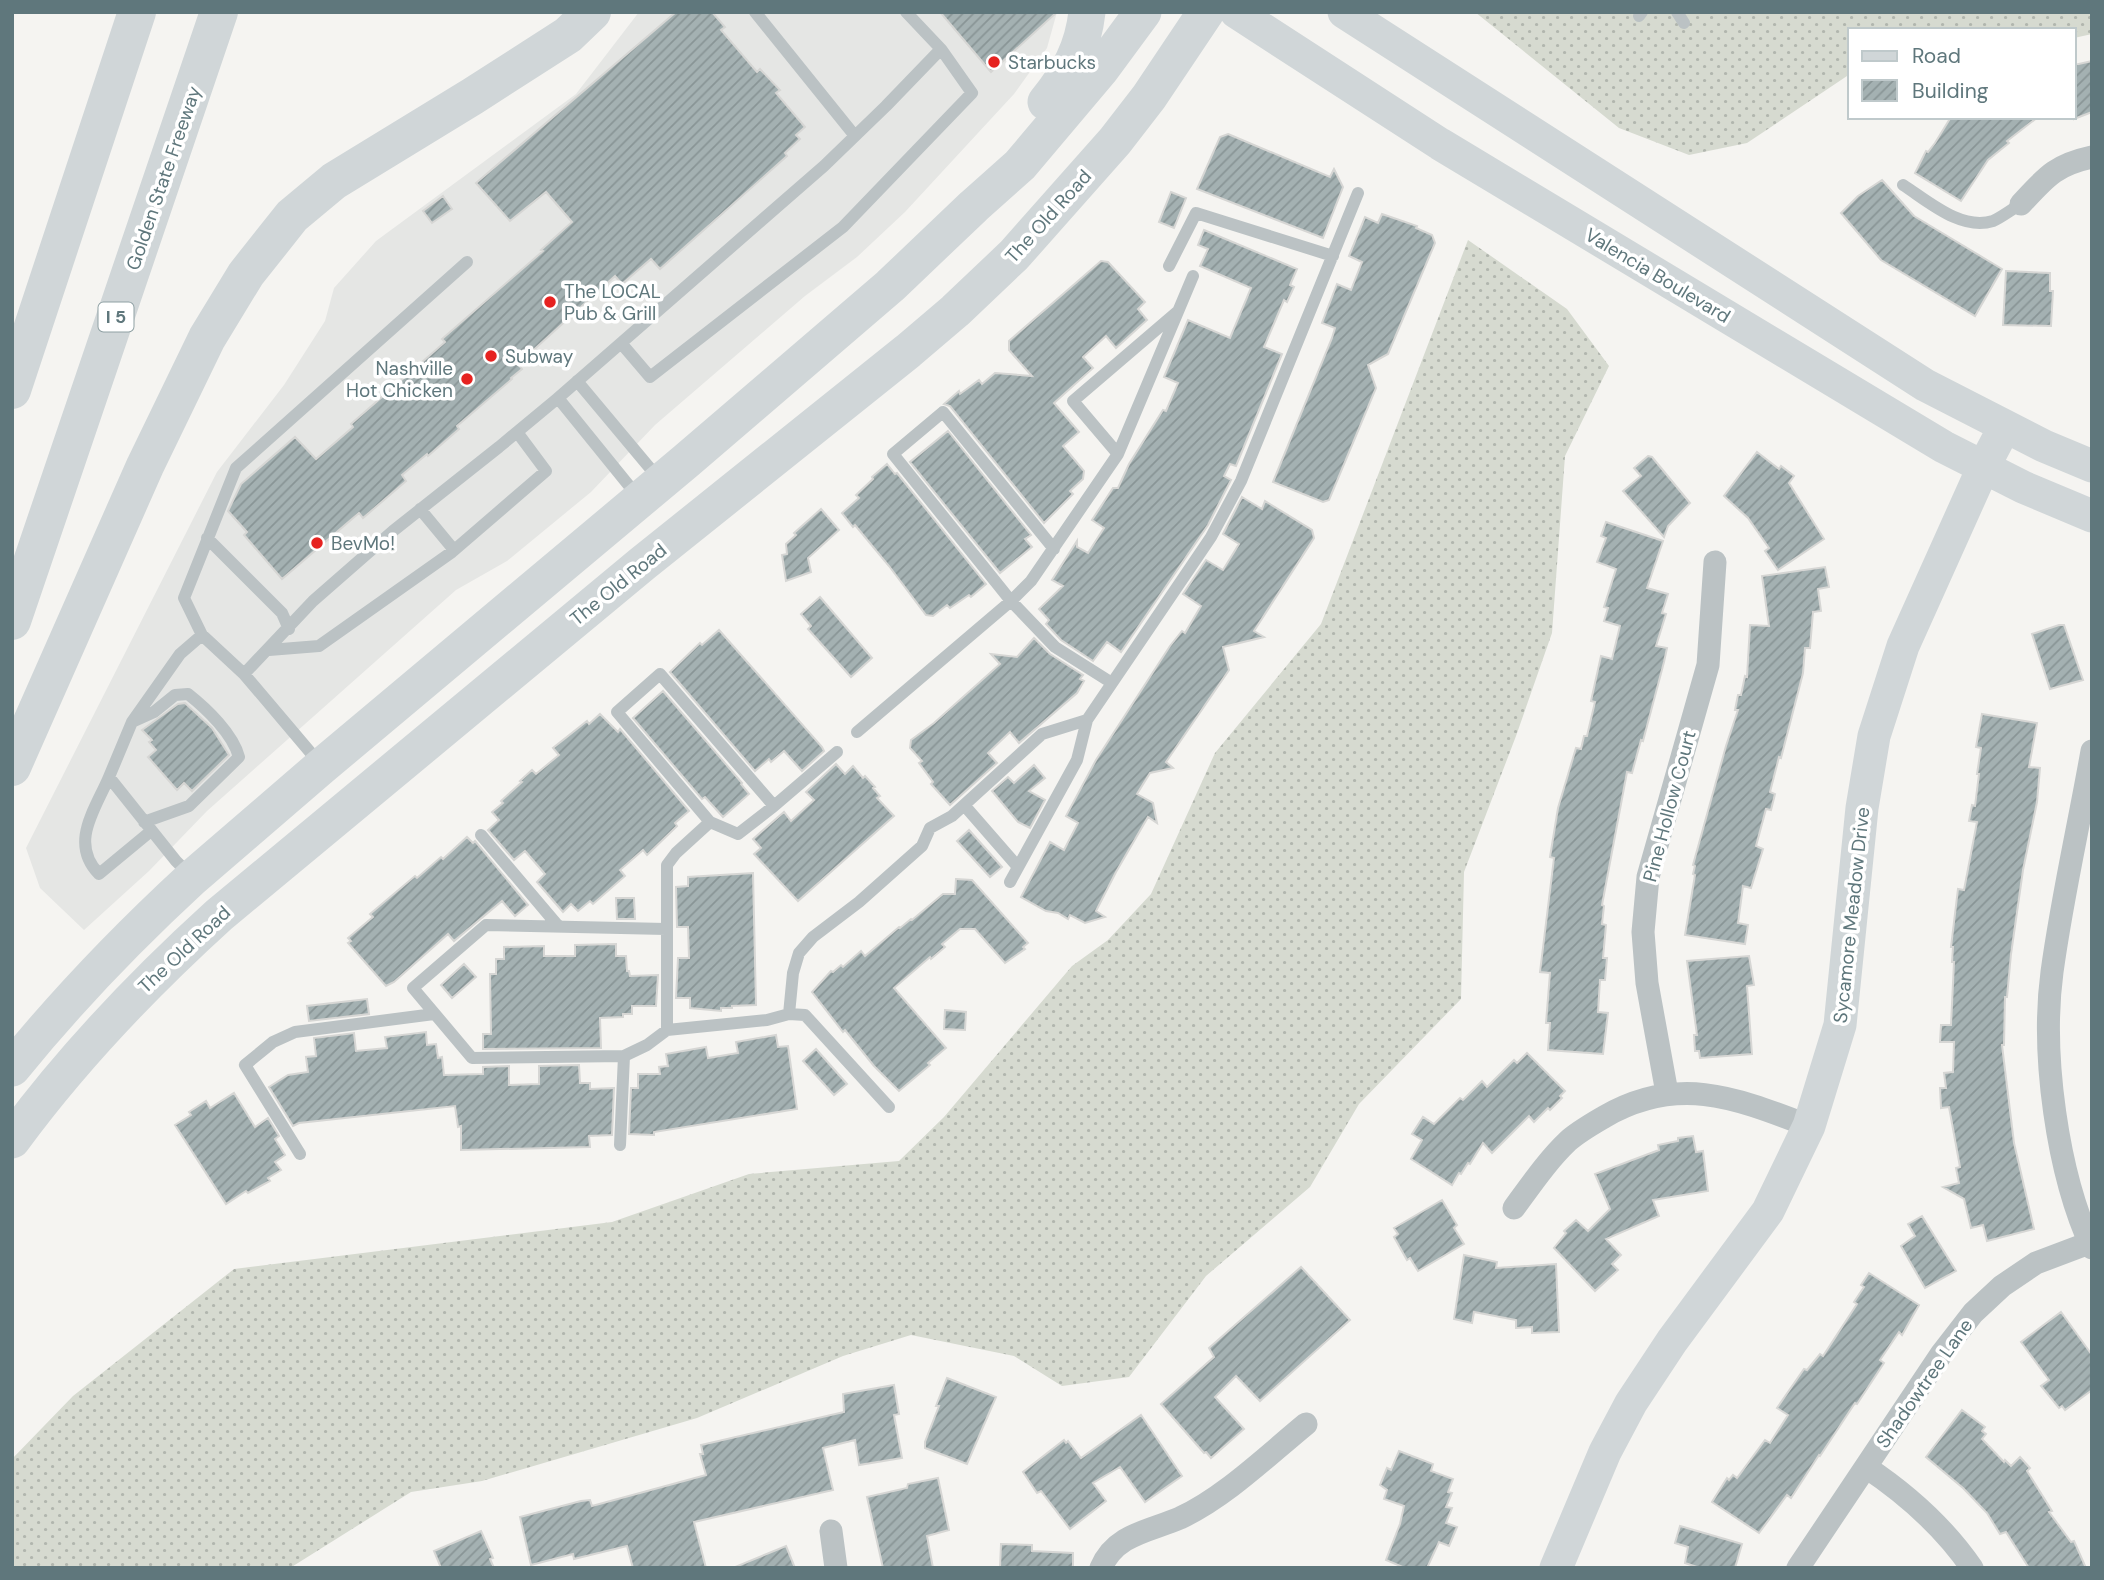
<svg xmlns="http://www.w3.org/2000/svg" width="2104" height="1580" font-family="'DM Sans',sans-serif">
	<style>
		.built { fill: #e5e6e4 }
		.grass { fill: url(#grass-dots) }
		.building { fill: url(#building-hatch); stroke: #d6d6d4; stroke-width: 2 }
		.lines { fill: none; stroke-linecap: round; stroke-linejoin: round }
		.lane { stroke: #bbc2c4; stroke-width: 12 }
		.street { stroke: #bbc2c4; stroke-width: 23 }
		.secondary { stroke: #d0d6d8; stroke-width: 33 }
		.primary { stroke: #d0d6d8; stroke-width: 37 }
		.highway { stroke: #d0d6d8; stroke-width: 38 }
		.poi-dot { fill: #e62220; stroke: #fff; stroke-width: 2.5 }
		.labels { text-anchor: middle; stroke-width: 7; stroke-linejoin: round; paint-order: stroke }
		.shield { fill: #fff; stroke: #8fa0a3; stroke-width: 2 }
		.shield-label { font-size: 18px; font-weight: bold; fill: #5f777c }
		.poi-label { font-size: 19px; fill: #5f777c; stroke: #fff; text-anchor: start }
		.street-label { font-size: 19px; fill: #5f777c; stroke: #fff }
	</style>
	<defs>
		<pattern id="grass-dots" width="8" height="8" patternUnits="userSpaceOnUse" patternTransform="scale(1.75)"><rect width="8" height="8" fill="#d6dad0"/><path d="M2 2h.1M6 6h.1" fill="none" stroke="#b1b6ae" stroke-width="1.8" stroke-linecap="round"/></pattern>
		<pattern id="building-hatch" width="6" height="6" patternUnits="userSpaceOnUse" patternTransform="scale(1.75)"><rect width="6" height="6" fill="#a4b1b2"/><path d="M-1 1l2-2M0 6l6-6M5 7l2-2" fill="none" stroke="#899596"/></pattern>
	</defs>
	<rect width="100%" height="100%" fill="#f5f4f1"/>
	<path class="built" d="M639,12H1057L1047,48L1014,94L905,212L857,257L805,296L655,425L591,492L507,561L456,590L207,811L149,871L84,930L40,888L26,848L217,472L284,385L325,321L334,288L376,241L576,94Z"/>
	<path class="grass" d="M1475,12H2092V34L2074,38V30H1850V74L1747,143L1689,155L1619,128Z
		M1468,240L1567,309L1609,366L1565,456L1552,633L1516,736L1464,872L1461,999L1359,1104L1310,1187L1206,1276L1129,1377L1062,1386L1014,1356L911,1335L843,1356L697,1418L482,1481L411,1492L290,1568H12V1459L73,1396L234,1269L612,1222L749,1174L899,1161L944,1117L1072,966L1108,940L1151,894L1215,753L1321,624Z"/>
	<path class="building" d="M676,12H712L725,27L721,30L757,72L760,69L780,90L776,93L805,127L796,135L800,139L785,153L787,156L660,269L651,259L622,284L615,276L518,364L522,369L511,378L512,379L457,426L459,429L428,456L427,454L402,475L406,481L363,518L359,513L282,579L244,535L247,532L228,511L241,484L295,437L316,459L353,427L351,424L445,342L442,339L543,251L541,250L572,222L546,192L510,221L476,183Z
		M940,12H1057L991,72Z
		M2092,61V112L2074,119V65Z
		M1951,117H2038L2007,141L2009,143L1988,160L1961,201L1915,173L1926,151L1928,152L1935,143Z
		M1228,134L1330,177L1334,169L1343,187L1323,238L1197,189L1220,137Z
		M1882,180L1914,216L2002,269L1975,316L1881,260L1841,213L1858,196Z
		M1171,192L1186,198L1174,228L1159,222Z
		M443,196L452,209L432,223L423,211Z
		M1382,214L1417,226L1416,228L1432,235L1435,243L1388,354L1368,365L1376,388L1329,500L1323,502L1273,482L1332,338L1335,328L1322,323L1337,284L1351,290L1362,262L1349,256L1365,217L1378,223Z
		M1204,230L1297,269L1290,285L1294,287L1287,302L1284,300L1264,347L1282,354L1236,466L1230,464L1224,476L1231,480L1208,525L1121,652L1107,642L1093,661L1061,640L1046,624L1049,620L1039,609L1063,586L1052,580L1077,541V547L1088,553L1104,528L1092,520L1113,488H1118L1129,464L1163,410L1166,411L1178,383L1164,377L1188,320L1230,338L1251,288L1200,266L1208,249L1198,245Z
		M1101,261L1108,262L1145,302L1138,309L1147,320L1116,348L1106,336L1083,357L1093,368L1054,403L1079,432L1063,446L1084,471L1083,479L1070,491L1073,494L1044,523L950,406L944,404L959,391L960,394L979,380L982,384L995,373L1032,376L1009,350V341Z
		M2006,271L2050,273V291H2053L2051,326L2003,325Z
		M948,431L1031,535L1025,539L1032,547L1000,573L910,462Z
		M1757,452L1779,469L1781,466L1794,476L1789,483L1824,539L1778,570L1765,551L1769,548L1748,518L1724,496Z
		M1648,456L1652,457L1690,503L1668,526L1664,537L1623,491L1641,476L1634,468Z
		M887,464L895,474L897,473L986,584L971,597L969,595L950,608L947,605L933,616L926,615L889,566L855,525L853,527L842,513L859,498L856,495L873,479L872,477Z
		M1242,497L1262,509L1265,501L1312,530L1314,538L1254,631L1264,637L1223,647L1229,670L1166,762L1173,768L1150,773L1137,794L1153,803L1157,823L1148,817L1116,872L1096,911L1105,917L1085,923L1070,915L1068,919L1058,913L1046,911L1021,897L1050,842L1064,850L1078,823L1066,816L1096,760L1170,646L1182,631L1185,633L1201,606L1183,594L1206,560L1223,570L1239,544L1223,534Z
		M821,509L839,530L808,558L811,572L786,581L782,555L787,554L786,544L796,535L794,533Z
		M1606,522L1663,541L1647,588L1668,594L1662,613L1666,614L1656,646L1667,648L1664,662L1643,741L1641,740L1632,773L1627,772L1602,905L1604,906L1602,924L1606,925L1603,958H1607L1605,980H1600L1598,1012L1608,1013L1603,1054L1548,1050L1550,1023H1546L1550,973L1540,972L1554,858L1550,857L1558,808L1576,748L1581,749L1584,736H1587L1595,702L1591,701L1601,656L1612,659L1620,626L1604,621L1608,608L1604,607L1616,569L1597,562L1606,538L1601,536Z
		M1825,567L1829,587L1818,589L1821,611L1813,612L1810,648H1805L1803,673L1781,758L1779,757L1770,792L1775,794L1771,810L1766,809L1756,846L1763,849L1751,888L1743,886L1738,923L1748,925L1745,944L1685,935L1695,875L1693,874L1695,866L1693,865L1726,746L1738,710H1735L1738,695H1741L1745,676L1747,677L1750,625L1769,626L1762,576Z
		M820,597L872,658L851,677L808,629L811,626L801,614Z
		M2059,625H2064L2083,680L2050,689L2032,634Z
		M719,630L822,747L824,751L802,771L784,751L771,762L769,759L755,771L670,672L700,643L702,645Z
		M1034,638L1050,654L1083,675L1080,679L1084,681L1077,693L1019,743L1010,732L988,753L997,763L950,805L931,784L933,782L919,763L922,761L910,748L911,740L934,723L1000,664L991,654L1017,657Z
		M663,691L742,783L741,784L749,794L723,817L705,797L702,799L633,718Z
		M185,703L212,728L229,755L192,791L184,783L177,790L148,757L156,750L149,742L152,740L142,730L178,704Z
		M600,714L618,732L620,729L689,811L675,823L677,826L647,855L643,850L620,870L625,876L593,904L590,901L578,911L571,904L563,912L537,882L545,874L525,851L514,860L488,830L499,820L492,812L503,803L501,801L522,782L520,781L532,770L536,774L559,755L553,748L587,721L589,724Z
		M1982,714L2037,723L2029,767L2040,768L2037,802L2023,870L2011,954L2007,997H2005L2004,1045H2002L2014,1143L2034,1229L1987,1241L1983,1225L1971,1228L1964,1199L1943,1187L1959,1183L1956,1168L1960,1167L1949,1107L1941,1108L1940,1088H1946L1944,1073L1953,1072L1954,1042H1940L1941,1025H1951L1954,962H1952L1953,947H1951L1958,889L1964,890L1977,822L1969,821L1972,805L1975,806L1979,774H1977L1981,748L1976,747Z
		M836,764L845,774L853,766L863,778L865,776L875,787L873,788L880,796L877,798L894,816L798,901L754,854L761,848L753,839L784,812L791,821L814,800L806,792Z
		M1034,765L1045,778L1029,791L1045,800L1030,828L1018,822L992,791L1008,777L1014,783Z
		M969,830L1002,867L990,877L957,841Z
		M467,837L473,843L475,841L528,905L515,916L502,901L454,941L448,934L394,982L386,986L348,943L351,941L348,938L373,917L370,914L415,876L417,878L441,857L443,859Z
		M753,873L756,1005L732,1006V1008H721V1011L690,1008V998H676L678,958H689L688,927H677L676,887L688,886V877Z
		M956,879L972,880L1028,943L1023,947L1025,949L1005,963L975,929H960L942,944L945,947L931,959L930,957L894,988L946,1048L928,1063L930,1065L899,1091L874,1066L845,1030L843,1032L812,992L831,971L833,972L841,965L843,967L861,951L865,956L899,927L900,928L911,919L912,920L943,894H955Z
		M616,898H634L635,919H617Z
		M616,944V956H626L627,971H629L630,976L658,975L656,1006H632V1014H623V1017L600,1018L601,1048L483,1049V1034H491L490,974H496V959H504V947L544,946V956H575V945Z
		M1749,956L1754,985L1747,986L1752,1054L1700,1058L1699,1051H1695L1694,1035H1697L1687,961Z
		M464,964L476,977L452,998L441,985Z
		M367,999L369,1014L309,1021L307,1006Z
		M945,1010L966,1012L965,1030L944,1029Z
		M426,1032L427,1045L436,1044L438,1058L442,1057L444,1075L483,1074V1067L509,1066V1085L539,1084V1066L579,1065L580,1083H590V1089L614,1088L612,1135L589,1136L590,1147L461,1150V1126L458,1127L455,1106L299,1123L293,1126L269,1087L288,1075L308,1072L306,1057L316,1056L314,1038L354,1033L356,1051L387,1048L385,1037Z
		M776,1035L778,1047L788,1046L797,1109L654,1132V1135L629,1134L631,1088H638V1074H660L659,1067L668,1066L666,1054L706,1047L708,1058L738,1053L736,1042Z
		M816,1049L847,1084L834,1095L803,1061Z
		M1527,1053L1565,1091L1560,1096L1562,1098L1550,1110L1548,1108L1534,1122L1529,1116L1492,1153L1483,1143L1470,1164L1468,1163L1461,1174L1459,1173L1452,1185L1411,1159L1422,1140L1412,1134L1423,1117L1434,1124L1460,1098L1463,1100L1482,1081L1487,1087L1514,1060L1517,1063Z
		M234,1093L255,1127L268,1118L279,1136L275,1139L285,1155L275,1162L281,1170L268,1178L270,1181L248,1193L246,1191L226,1204L175,1125L191,1115L189,1112L206,1101L210,1108Z
		M1693,1136L1696,1152L1703,1151L1708,1191L1653,1200L1659,1216L1606,1239L1621,1255L1612,1264L1618,1270L1595,1291L1554,1248L1566,1233L1564,1231L1576,1220L1588,1231L1610,1209L1595,1174L1659,1150L1658,1145L1678,1141V1138Z
		M1442,1200L1457,1225L1454,1228L1464,1244L1418,1271L1410,1258L1407,1260L1394,1237L1398,1234L1394,1228Z
		M1922,1216L1956,1271L1925,1288L1901,1246L1915,1236L1908,1224Z
		M1464,1255L1497,1262L1496,1268L1556,1264L1559,1332L1532,1333V1327L1516,1328V1320L1474,1312L1472,1323L1454,1319Z
		M1301,1267L1350,1320L1260,1401L1236,1376L1215,1397L1244,1429L1211,1458L1206,1452L1204,1453L1161,1404L1214,1357L1209,1348Z
		M1869,1273L1919,1305L1902,1335L1899,1332L1880,1360L1884,1363L1857,1404L1855,1403L1820,1456L1819,1455L1791,1498L1787,1495L1759,1533L1712,1502L1727,1478L1729,1480L1733,1475L1737,1478L1765,1440L1770,1443L1788,1415L1777,1408L1804,1369L1807,1370L1820,1354L1823,1356L1857,1304L1854,1302L1864,1287L1861,1285Z
		M2061,1312L2092,1355V1390L2065,1410L2062,1406L2059,1408L2041,1386L2049,1380L2021,1342Z
		M947,1378L996,1397L967,1464L925,1448V1442L939,1406H936Z
		M894,1385L899,1414L894,1415L902,1458L859,1465L855,1440L823,1448L833,1490L694,1522L706,1568H633L627,1546L574,1559L573,1554L531,1565L520,1517L581,1501L590,1500L592,1506L706,1475L700,1454H703L701,1445L844,1412L843,1394Z
		M1962,1410L1985,1427L1982,1431L1986,1434L1982,1439L2004,1462L2005,1460L2011,1466L2020,1457L2030,1468L2027,1471L2052,1511L2049,1512L2071,1542L2074,1541L2086,1568H2029L2006,1532L2000,1534L1987,1513L1963,1488L1926,1457Z
		M1141,1415L1182,1476L1145,1502L1120,1467L1093,1483L1106,1501L1070,1529L1041,1491L1037,1493L1023,1472L1064,1440L1066,1443L1068,1441L1081,1458Z
		M1399,1451L1433,1464L1431,1471L1453,1479L1448,1492L1452,1493L1446,1507L1452,1508L1446,1523L1457,1527L1449,1546L1439,1542L1427,1568H1405L1386,1560L1400,1524L1404,1506L1384,1499L1387,1490L1380,1485L1387,1468L1391,1470Z
		M938,1478L949,1530L927,1536L933,1568H883L867,1497L907,1488L908,1484Z
		M1680,1526L1742,1544L1735,1568H1700L1685,1563L1688,1547L1675,1543Z
		M481,1531L493,1558L490,1559L494,1568H441L434,1551Z
		M1001,1544L1032,1545V1551L1073,1553V1568H1000Z
		M786,1546L795,1568H736L735,1567Z"/>
	<g class="lines">
		<path class="lane" d="M755,12L855,136
			M906,12L941,49
			M1677,12L1684,23
			M1639,16L1642,12
			M1903,185C1928,201 1961,231 1993,221C2002,217 2012,209 2021,204
			M1169,266L1196,213L1333,256
			M577,381L659,479
			M558,398L639,498
			M1118,454L1073,401L1177,312
			M420,509L454,550
			M207,538L282,613L289,629
			M1054,549L943,412L893,454L1011,601L1055,647L1112,683
			M202,635L244,674L313,601L393,531L499,447L558,398L824,166L886,106L941,49L972,93L843,227L650,377L621,343
			M269,650L319,646L452,552L546,471L517,432
			M244,674L321,765
			M134,721L154,712L175,695L188,694C207,709 233,734 239,757L189,806L144,822
			M857,732L1011,601L1031,581L1118,454L1193,276
			M109,777C95,810 69,843 99,874L151,831
			M964,805L1018,867
			M774,806L660,674L617,712L710,822L738,834L774,806L837,752
			M481,835L559,927
			M190,875L176,861L109,777L132,722L180,654L202,635L184,598L236,468L467,262
			M1010,882L1077,760L1087,720L1211,537L1241,481L1358,193
			M666,929L486,925L413,988L472,1058L624,1056L647,1045L667,1030L767,1020L789,1014L805,1015L889,1107
			M789,1014L793,973L799,953L813,937L859,902L922,846L930,828L952,816L1042,734L1087,720
			M667,1030V865L676,853L710,822
			M620,1145L624,1056
			M300,1154L245,1065L273,1042L295,1032L434,1014"/>
		<path class="street" d="M2021,204C2046,177 2055,165 2092,157
			M2092,751C2079,825 2062,898 2052,972C2041,1054 2057,1173 2092,1248
			M1667,1093L1647,983L1643,932L1648,877L1708,665L1715,562
			M1514,1208C1531,1185 1547,1161 1568,1141C1578,1132 1592,1124 1604,1117C1678,1074 1736,1098 1809,1126
			M1866,1467C1908,1495 1943,1526 1972,1568
			M831,1531L836,1568
			M1101,1568C1115,1534 1150,1531 1180,1518C1225,1497 1267,1456 1306,1424
			M1798,1568L1942,1353L1973,1313L2002,1286L2036,1263L2089,1243"/>
		<path class="secondary" d="M1236,12L1440,144L1944,447L2023,487L2092,516
			M1344,12L1925,385L2044,446L2092,466
			M1556,1568L1605,1452L1631,1403L1672,1341L1768,1211L1809,1126L1840,1025L1862,808L1874,736L1903,646L1983,468L2005,426"/>
		<path class="primary" d="M1046,102C1069,74 1083,48 1087,12
			M12,1068C68,999 128,937 192,878L322,766L686,461L890,286L974,206L1020,165L1101,69L1143,12
			M12,1140C73,1057 143,984 219,915L642,564L908,351L955,311L1014,255L1115,141L1149,97L1206,12"/>
		<path class="highway" d="M12,390L137,12
			M12,621L219,12
			M12,767L145,466L207,338L246,274L292,216L334,181L473,96L568,35L592,12"/>
	</g>
	<g class="poi-dot">
		<circle cx="994" cy="62" r="7"/>
		<circle cx="550" cy="302" r="7"/>
		<circle cx="491" cy="356" r="7"/>
		<circle cx="467" cy="379" r="7"/>
		<circle cx="317" cy="543" r="7"/>
	</g>
	<g class="labels">
		<rect class="shield" x="98.5" y="302.5" width="35" height="29" rx="5"/>
		<g class="shield-label">
			<text x="116" y="323">I 5</text>
		</g>
		<g class="poi-label">
			<text x="1008" y="69">Starbucks</text>
			<text x="564" y="298">The LOCAL<tspan x="564" dy="22">Pub &amp; Grill</tspan></text>
			<text x="505" y="363">Subway</text>
			<text x="453" y="375" text-anchor="end">Nashville<tspan x="453" dy="22">Hot Chicken</tspan></text>
			<text x="331" y="550">BevMo!</text>
		</g>
		<g class="street-label">
			<text transform="translate(163 178) rotate(-71)" y="7">Golden State Freeway</text>
			<text transform="translate(1048 216) rotate(-48)" y="7">The Old Road</text>
			<text transform="translate(1658 275) rotate(31)" y="7">Valencia Boulevard</text>
			<text transform="translate(618 584) rotate(-39)" y="7">The Old Road</text>
			<text transform="translate(1669 806) rotate(-75)" y="7">Pine Hollow Court</text>
			<text transform="translate(1851 915) rotate(-84)" y="7">Sycamore Meadow Drive</text>
			<text transform="translate(184 949) rotate(-43)" y="7">The Old Road</text>
			<text transform="translate(1924 1383) rotate(-55)" y="7">Shadowtree Lane</text>
		</g>
	</g>
	<rect width="2104" height="1580" fill="none" stroke="#5f777c" stroke-width="28"/>
	<rect x="1848" y="28" width="228" height="91" fill="#ffffff" stroke="#bfc9cb" stroke-width="2"/>
	<rect x="1862" y="51" width="35" height="10" fill="#d0d6d8" stroke="#bfc9cb" stroke-width="2"/>
	<text x="1912" y="63" font-size="21" fill="#5f777c">Road</text>
	<rect x="1862" y="80" width="35" height="21" fill="url(#building-hatch)" stroke="#bfc9cb" stroke-width="2"/>
	<text x="1912" y="98" font-size="21" fill="#5f777c">Building</text>
</svg>
